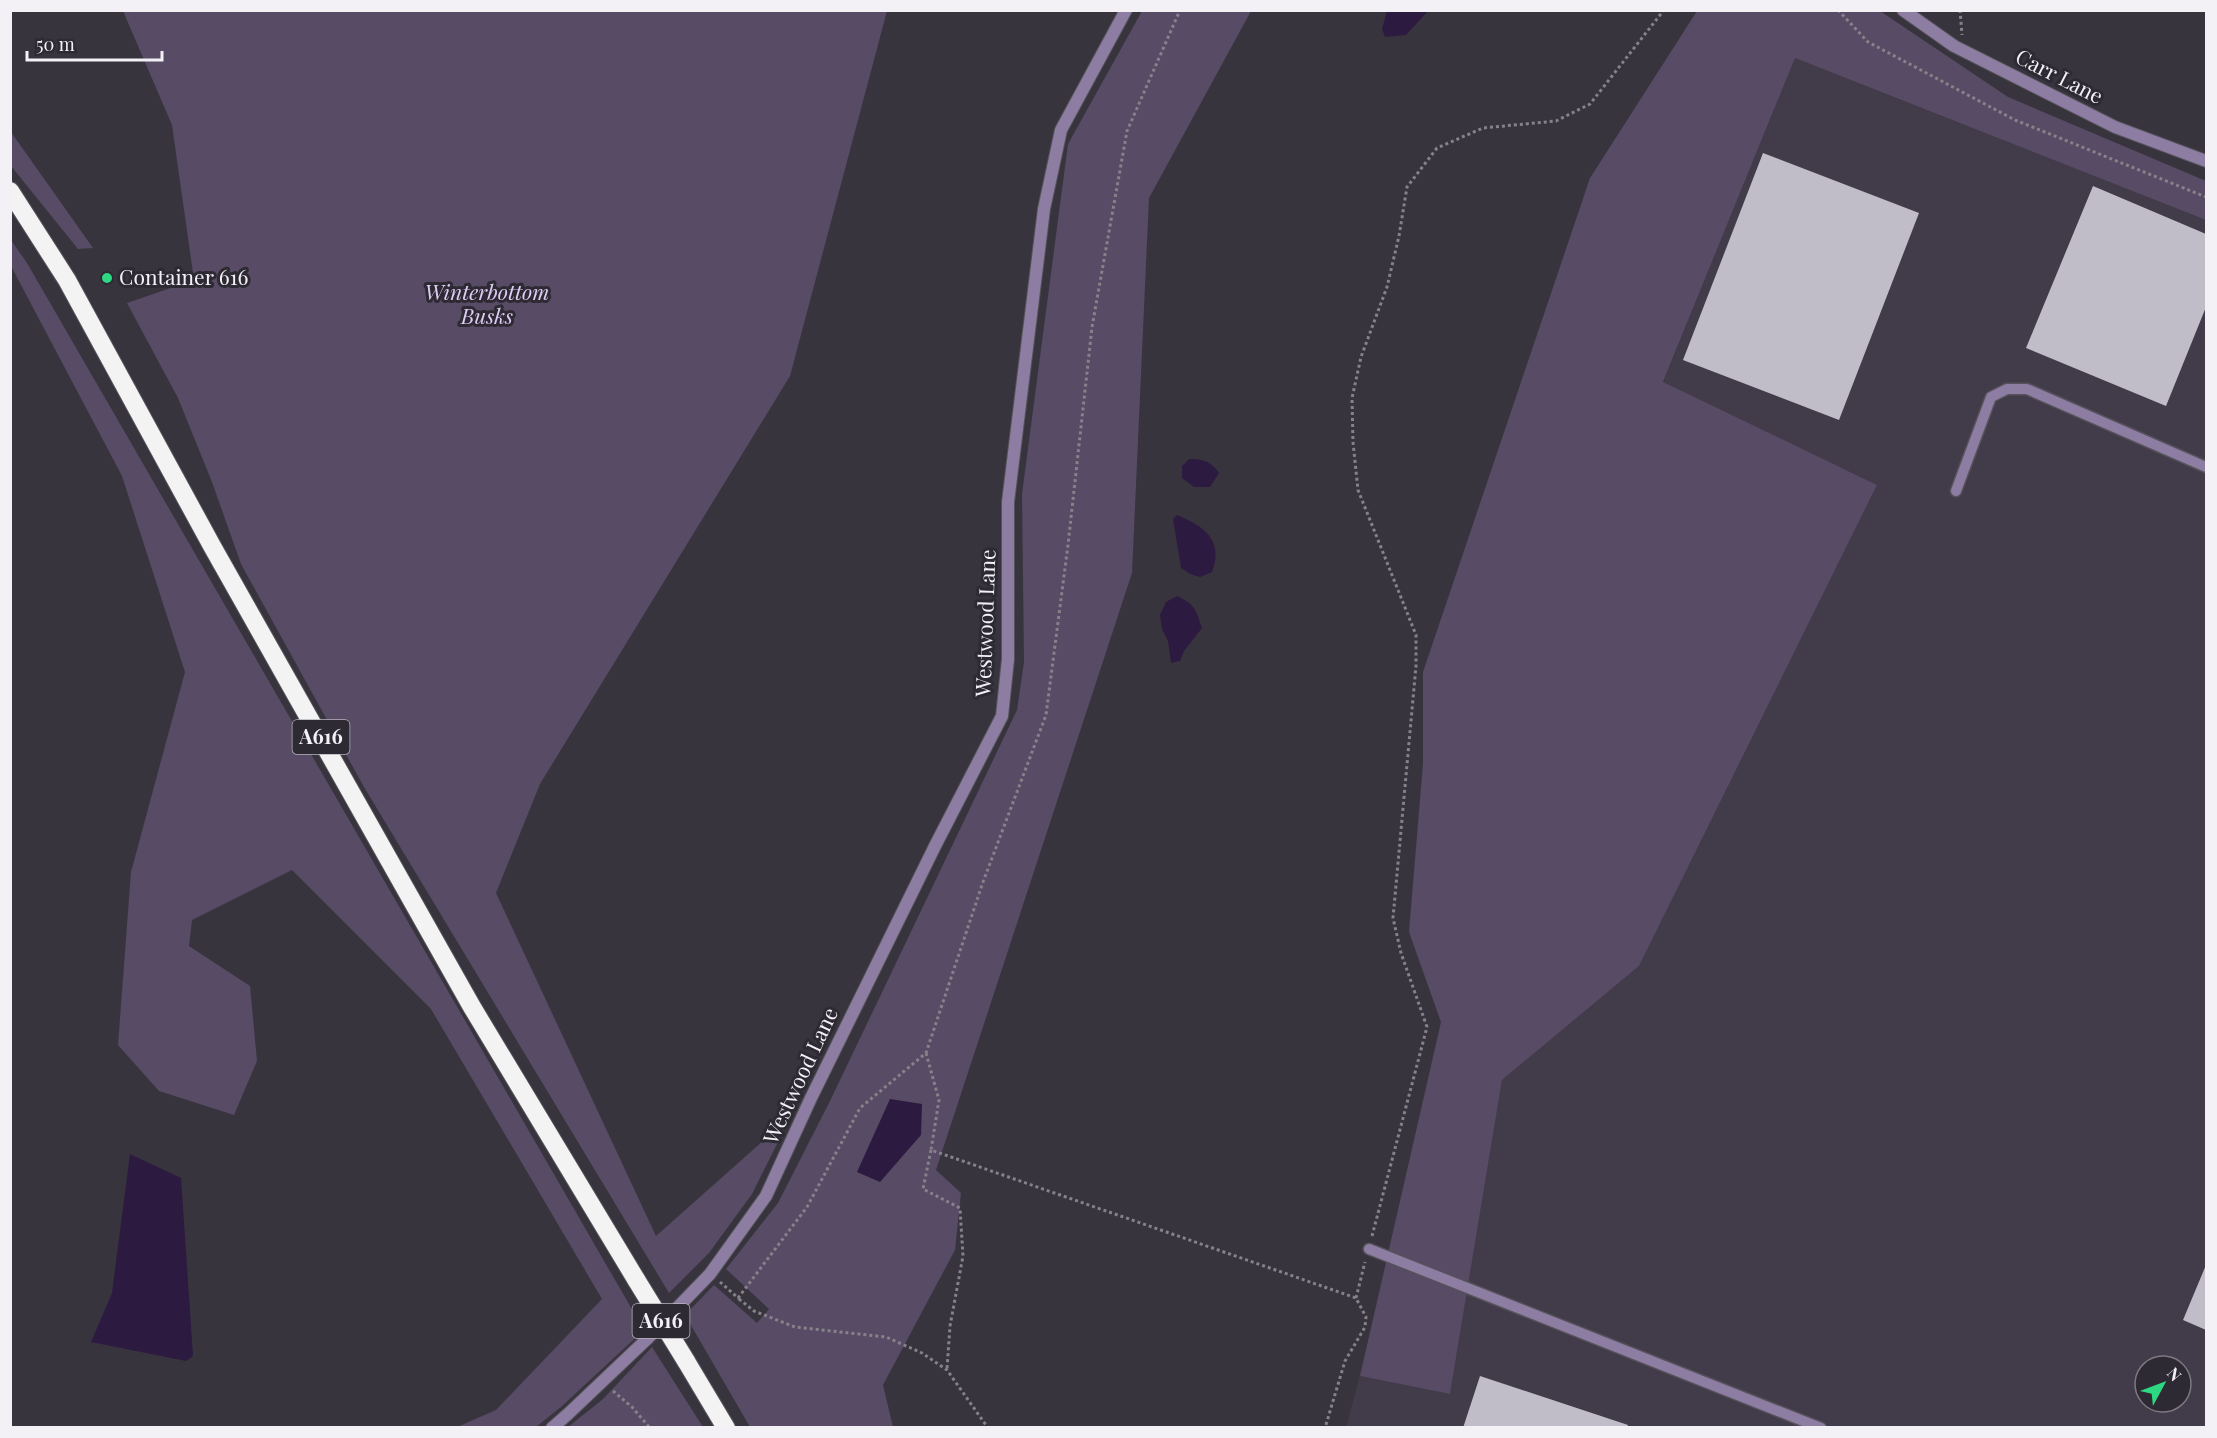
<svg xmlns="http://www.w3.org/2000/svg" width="2217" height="1438" font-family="'Playfair Display',serif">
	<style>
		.built { fill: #423c4a; fill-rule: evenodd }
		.green { fill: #574b65 }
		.water { fill: #2d1a40 }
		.building { fill: #c1bdc8 }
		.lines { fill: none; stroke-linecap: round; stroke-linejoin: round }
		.lane-casing { stroke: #56525b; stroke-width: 13 }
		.street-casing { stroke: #56525b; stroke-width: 14 }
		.highway-casing { stroke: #56525b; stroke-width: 20 }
		.path { stroke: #86828a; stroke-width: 3; stroke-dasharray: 3 3; stroke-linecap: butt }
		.lane { stroke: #8e7da2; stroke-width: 10 }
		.street { stroke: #8e7da2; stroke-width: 12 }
		.highway { stroke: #f3f3f3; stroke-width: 18 }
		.highway-bridge-casing { stroke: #56525b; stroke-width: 20; stroke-linecap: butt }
		.highway-bridge { stroke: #f3f3f3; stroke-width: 18 }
		.poi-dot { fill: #2ed883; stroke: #2e2a33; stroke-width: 2 }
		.labels { text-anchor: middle; stroke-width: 6; stroke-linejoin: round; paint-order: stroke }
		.shield { fill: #2e2a33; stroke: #b8b5bc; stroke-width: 1.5 }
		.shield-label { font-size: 20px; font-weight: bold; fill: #f3f0f6 }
		.street-label { font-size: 21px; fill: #f3f0f6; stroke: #2e2a33 }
		.poi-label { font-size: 21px; fill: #f3f0f6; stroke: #2e2a33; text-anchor: start }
		.park-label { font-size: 21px; font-style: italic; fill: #deccf6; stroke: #2e2a33 }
	</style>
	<rect width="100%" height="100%" fill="#38343d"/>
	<path class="built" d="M1795,58L2206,220V1427L1346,1428L1360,1376L1450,1394L1502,1080L1639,966L1877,485L1663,383ZM2145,1366H2181V1402H2145Z"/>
	<path class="green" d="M123,11H887L790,376L540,784L496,893L656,1236L791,1116L752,1194L709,1253L669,1293L364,787L241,564L212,482L178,398L127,303L194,280L172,125Z
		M1142,11H1251L1149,198L1132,573L936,1170L961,1193L955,1250L883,1385L893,1427H750L685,1315L714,1285L757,1323L769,1309L726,1269L778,1203L830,1101L1017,710L1024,662L1022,494L1068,144Z
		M1697,11H1880L2008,97L2206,181V220L1795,58L1663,382L1877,485L1639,966L1502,1080L1450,1394L1360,1376L1441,1022L1409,932L1423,763V672L1590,178Z
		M11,132L93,248L78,249L11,166Z
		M11,240L27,263L644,1330L561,1407L536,1427H457L496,1410L602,1299L431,1009L292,870L192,920L189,946L250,986L257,1061L234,1115L159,1091L118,1045L131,872L185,672L122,476L11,266Z
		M652,1347L703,1427H568L603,1399Z"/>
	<path class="water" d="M1387,11V10L1428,11L1406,35L1385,37L1382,29Z
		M1189,459C1203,459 1211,461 1219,473L1210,487H1194L1182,478V466Z
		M1177,515C1204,526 1224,540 1212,572L1200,577L1190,574L1181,568L1173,519Z
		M1177,596C1195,604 1196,610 1202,628L1184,651L1180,661L1171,663L1168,641L1162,629L1160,615L1166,602Z
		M890,1099L922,1104L921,1135L880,1182L857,1172Z
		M130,1154L181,1178L193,1356L186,1361L91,1342L112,1293Z"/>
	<path class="building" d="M1763,153L1919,213L1839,420L1683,360Z
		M2093,186L2206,234V307L2166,406L2026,348Z
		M2206,1265V1330L2183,1320Z
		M1480,1376L1628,1425L1627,1428H1463Z"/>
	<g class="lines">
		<g class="lane-casing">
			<path id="lane" d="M1956,491L1991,397L2007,389H2027L2206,467
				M1369,1249L1821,1428"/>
		</g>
		<g class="street-casing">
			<path id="street" d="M1903,10L1954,46L2115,127L2206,161
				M552,1428L568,1414L647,1339L710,1274L766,1196L811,1098L935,846L1002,716L1008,659V502L1044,209L1061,130L1126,10"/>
		</g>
		<g class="highway-casing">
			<path id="highway" d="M10,191L67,280L212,546L472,1007L637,1281
				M686,1361L726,1428"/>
		</g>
		<path class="path" d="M1838,10L1868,42L2015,120L2206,197
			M1960,10L1962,35
			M926,1053L939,1100L931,1150L1356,1298L1366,1317L1365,1327L1345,1361L1325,1428
			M931,1150L923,1189L960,1208L963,1256L950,1326L947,1369
			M1372,1236L1427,1027L1401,953L1393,918L1416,666V635L1358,490L1353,442L1352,398L1361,357L1387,287L1399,236L1407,187L1437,148L1483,128L1556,121L1590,104L1664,10
			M720,1282L738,1298L807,1207L860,1108L926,1053L983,882L1046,715L1068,545L1092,327L1127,131L1180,10
			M1356,1298L1365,1262
			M739,1299L754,1311L795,1327L886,1337L922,1353L947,1370L988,1428
			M613,1391L632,1407L650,1428"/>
		<use href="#lane" class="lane"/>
		<use href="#street" class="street"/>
		<use href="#highway" class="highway"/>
		<g class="highway-bridge-casing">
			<path id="highway-bridge" d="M637,1281L686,1361"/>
		</g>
		<use href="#highway-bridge" class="highway-bridge"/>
	</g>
	<circle class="poi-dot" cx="107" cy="278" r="6"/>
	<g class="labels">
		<g class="shield">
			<rect x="292.5" y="720" width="57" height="34" rx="4.5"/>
			<rect x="632.5" y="1304" width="57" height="34" rx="4.5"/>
		</g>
		<g class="shield-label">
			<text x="321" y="744">A616</text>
			<text x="661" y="1328">A616</text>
		</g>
		<g class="street-label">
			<text transform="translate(2059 77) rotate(27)" y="7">Carr Lane</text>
			<text transform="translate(986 623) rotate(-88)" y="7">Westwood Lane</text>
			<text transform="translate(801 1076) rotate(-65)" y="7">Westwood Lane</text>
		</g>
		<g class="poi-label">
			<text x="119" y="285">Container 616</text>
		</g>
		<g class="park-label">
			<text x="487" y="300">Winterbottom<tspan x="487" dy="24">Busks</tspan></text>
		</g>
	</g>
	<rect width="2217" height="1438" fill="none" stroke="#f3f0f6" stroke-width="24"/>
	<g transform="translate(2163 1384) rotate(49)"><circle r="28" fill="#2e2a33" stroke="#7d7981" stroke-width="1.5"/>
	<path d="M0-4.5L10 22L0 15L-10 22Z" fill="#2ed883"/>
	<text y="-9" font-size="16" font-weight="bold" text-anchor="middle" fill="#f3f0f6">N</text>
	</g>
	<path d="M27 51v9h135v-9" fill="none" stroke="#f3f0f6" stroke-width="3"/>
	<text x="36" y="51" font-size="18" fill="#f3f0f6" stroke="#2e2a33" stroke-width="4.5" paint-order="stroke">50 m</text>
</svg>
